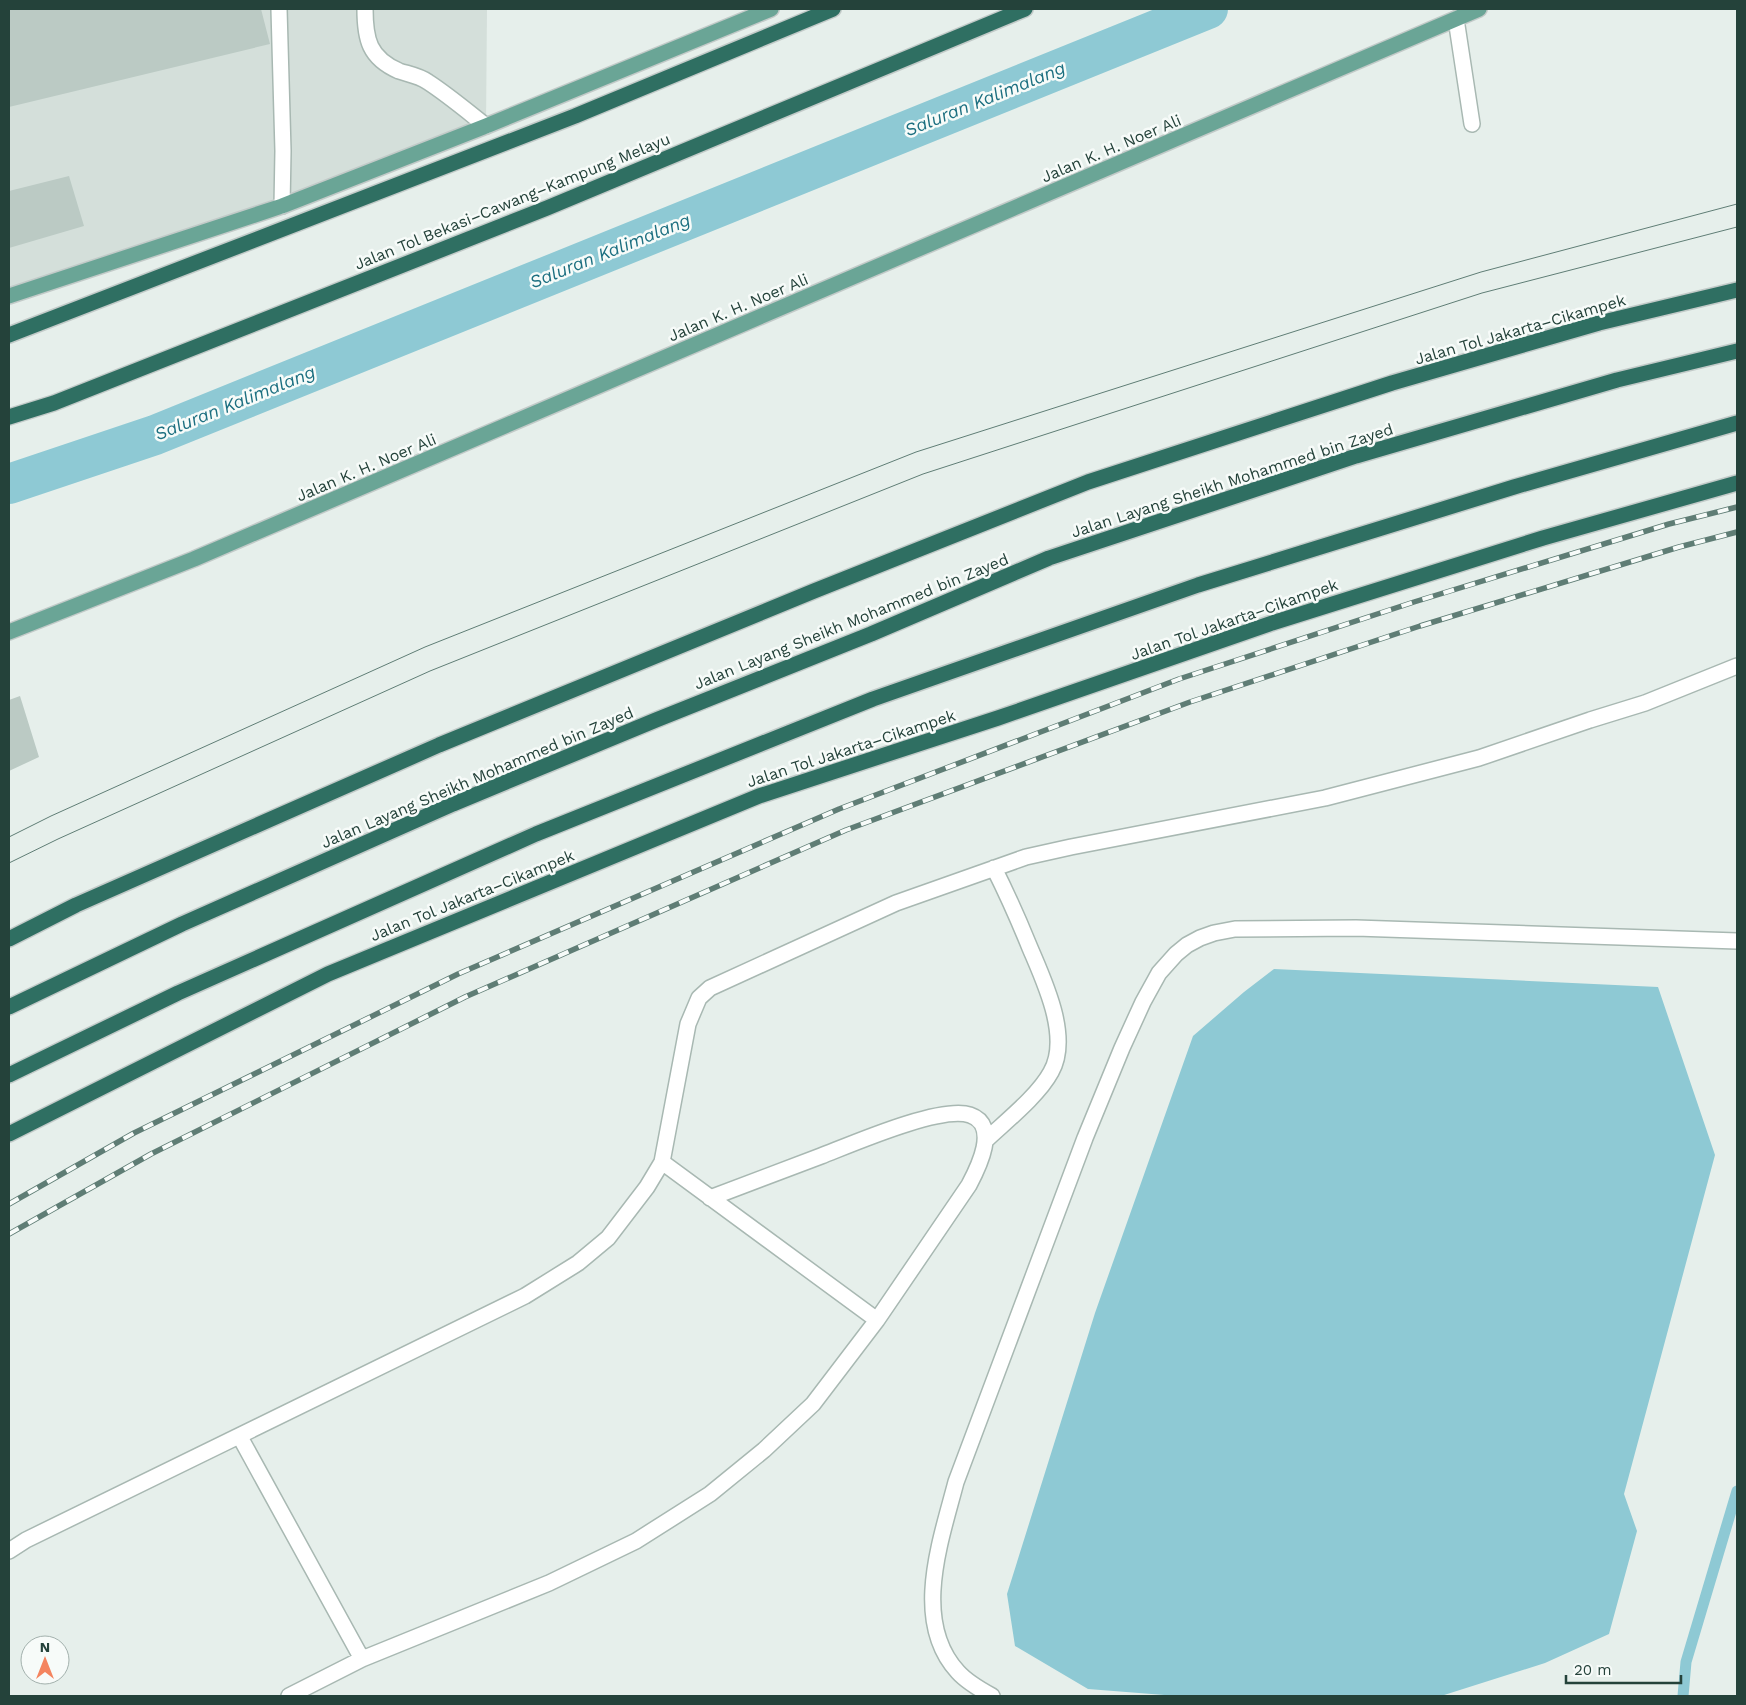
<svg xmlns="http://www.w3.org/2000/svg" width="1746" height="1705" font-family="'Work Sans',sans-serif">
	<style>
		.built { fill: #d4dfda }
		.water { fill: #8ec9d4 }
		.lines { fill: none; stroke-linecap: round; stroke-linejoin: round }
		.stream { stroke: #8ec9d4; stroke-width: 11 }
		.canal { stroke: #8ec9d4; stroke-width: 40 }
		.building { fill: #bbcac4 }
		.minor-casing { stroke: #a8b8b2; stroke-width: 18 }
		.major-casing { stroke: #c2cac8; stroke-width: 18 }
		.highway-casing { stroke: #c2cac8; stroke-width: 18 }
		.minor { stroke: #fff; stroke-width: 15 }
		.major { stroke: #6aa596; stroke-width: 15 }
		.highway { stroke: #2f6f62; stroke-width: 15 }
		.tram { stroke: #5f7d75; stroke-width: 1 }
		.rail-casing { stroke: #5f7d75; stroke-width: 5.5 }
		.rail { stroke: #f7fbf9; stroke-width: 4; stroke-dasharray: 11; stroke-linecap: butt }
		.labels { text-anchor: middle; stroke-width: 5; stroke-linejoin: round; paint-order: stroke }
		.street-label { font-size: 16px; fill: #24423a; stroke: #f7fbf9 }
		.water-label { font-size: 18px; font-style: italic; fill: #1c6f80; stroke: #f7fbf9 }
	</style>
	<rect width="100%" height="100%" fill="#e6efeb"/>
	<path class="built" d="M9,9H487L486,126L9,296Z"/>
	<path class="water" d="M1274,969L1658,987L1715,1155L1624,1494L1637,1531L1609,1634L1545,1663L1441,1696H1177L1088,1689L1015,1646L1007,1594L1095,1313L1193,1036L1244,992Z"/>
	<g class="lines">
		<path class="stream" d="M1683,1696L1686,1662L1737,1491"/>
		<path class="canal" d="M9,484L155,435L1208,9"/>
	</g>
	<path class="building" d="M9,9H261L270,44L9,107Z
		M69,176L84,226L9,248V191Z
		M20,696L39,757L9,771V700Z"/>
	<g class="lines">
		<g class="minor-casing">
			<path id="minor" d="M279,9L283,151L282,206
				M365,9C365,39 369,58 399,71C408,74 420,76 428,82C448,95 467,111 486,126
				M1456,19L1472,124
				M985,1141C1005,1122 1038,1096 1051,1072C1071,1037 1044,981 1030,948C1019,921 1007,894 994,868
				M662,1162L877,1320
				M240,1437L362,1659
				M9,1551L26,1540L525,1296L578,1263L608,1238L647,1187L662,1162L688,1024L699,998L710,988L896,903L1026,857L1071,847L1325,798L1479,758L1590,720L1645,703L1737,666
				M289,1696L362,1659L549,1583L636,1541L710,1494L764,1450L813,1404L877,1320L969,1185C978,1168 1000,1125 970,1115C941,1105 852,1144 821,1156C784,1170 747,1184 710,1198
				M992,1696C981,1690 967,1682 958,1672C911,1621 941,1540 956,1482L1085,1138L1122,1048L1143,1002L1159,973L1176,954L1187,945L1200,938L1214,933L1235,929L1356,928L1737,941"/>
		</g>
		<g class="major-casing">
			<path id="major" d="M9,296L282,206L486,126L771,9
				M9,632L194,559L1479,9"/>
		</g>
		<g class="highway-casing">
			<path id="highway" d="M9,335L575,116L833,9
				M9,417L54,403L547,208L1025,9
				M9,939L76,905L439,745L814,591L1088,482L1392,383L1599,323L1737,290
				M9,1007L182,924L453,804L656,720L871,634L1049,558L1356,456L1617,380L1737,351
				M9,1075L178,993L536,834L873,699L1198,585L1514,487L1737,423
				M9,1134L328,974L759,796L998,718L1272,623L1543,538L1737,483"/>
		</g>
		<use href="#minor" class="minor"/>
		<use href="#major" class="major"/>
		<use href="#highway" class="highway"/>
		<path class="tram" d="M9,837L51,816L425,647L916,452L1481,272L1737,204
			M9,863L58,839L430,671L923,474L1482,293L1737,227"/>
		<g class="rail-casing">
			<path id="rail" d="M9,1204L134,1133L458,974L839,809L1179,679L1414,602L1669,524L1737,507
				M9,1234L151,1154L465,997L846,830L1190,702L1420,626L1679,547L1737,532"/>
		</g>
		<use href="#rail" class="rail"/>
	</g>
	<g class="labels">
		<g class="street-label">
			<text transform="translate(1111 148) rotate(-23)" y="6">Jalan K. H. Noer Ali</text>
			<text transform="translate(512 201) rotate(-22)" y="6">Jalan Tol Bekasi–Cawang–Kampung Melayu</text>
			<text transform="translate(738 307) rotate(-23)" y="6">Jalan K. H. Noer Ali</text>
			<text transform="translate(1520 329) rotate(-16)" y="6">Jalan Tol Jakarta–Cikampek</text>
			<text transform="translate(366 467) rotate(-23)" y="6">Jalan K. H. Noer Ali</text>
			<text transform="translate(1232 480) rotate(-18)" y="6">Jalan Layang Sheikh Mohammed bin Zayed</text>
			<text transform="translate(1234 619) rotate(-19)" y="6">Jalan Tol Jakarta–Cikampek</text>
			<text transform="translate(851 621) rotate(-22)" y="6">Jalan Layang Sheikh Mohammed bin Zayed</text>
			<text transform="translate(851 748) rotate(-18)" y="6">Jalan Tol Jakarta–Cikampek</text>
			<text transform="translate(477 777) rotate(-23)" y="6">Jalan Layang Sheikh Mohammed bin Zayed</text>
			<text transform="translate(472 895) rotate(-22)" y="6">Jalan Tol Jakarta–Cikampek</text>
		</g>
		<g class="water-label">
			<text transform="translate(985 99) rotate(-22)" y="6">Saluran Kalimalang</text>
			<text transform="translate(610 251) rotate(-22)" y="6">Saluran Kalimalang</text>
			<text transform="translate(235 403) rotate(-22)" y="6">Saluran Kalimalang</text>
		</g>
	</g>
	<rect width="1746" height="1705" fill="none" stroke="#24423a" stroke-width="20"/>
	<g transform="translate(45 1660)"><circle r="24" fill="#f7fbf9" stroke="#a3b1ad"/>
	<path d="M0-4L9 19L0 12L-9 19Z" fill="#f4845f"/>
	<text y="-8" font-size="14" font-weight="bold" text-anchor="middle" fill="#24423a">N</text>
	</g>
	<path d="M1566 1675v8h115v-8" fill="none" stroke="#24423a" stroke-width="2.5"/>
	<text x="1574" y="1675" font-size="15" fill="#24423a" stroke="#f7fbf9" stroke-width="4" paint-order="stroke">20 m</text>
</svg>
